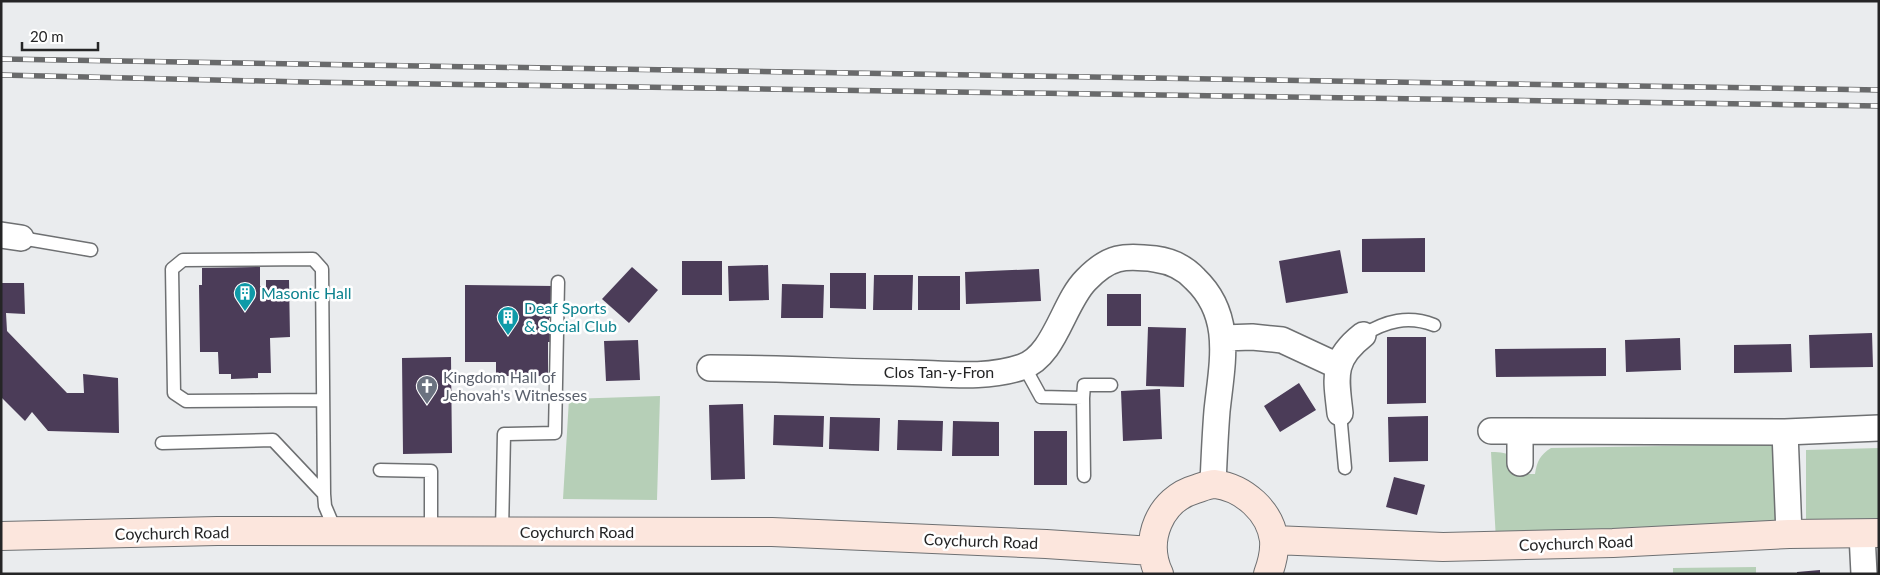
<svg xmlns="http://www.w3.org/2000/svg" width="1880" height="575" font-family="Lato,sans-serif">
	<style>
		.green { fill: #b6cfb7 }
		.building { fill: #4b3c58 }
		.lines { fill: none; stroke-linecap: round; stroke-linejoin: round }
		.service-casing { stroke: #6e7072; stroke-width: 15 }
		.minor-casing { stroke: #6e7072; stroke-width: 28 }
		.secondary-casing { stroke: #6e7072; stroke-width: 30 }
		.service { stroke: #fff; stroke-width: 12 }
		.minor { stroke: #fff; stroke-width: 25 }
		.secondary { stroke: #fce6dd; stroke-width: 28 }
		.rail-casing { stroke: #696a6b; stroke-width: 5.5 }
		.rail { stroke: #fff; stroke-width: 4; stroke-dasharray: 11; stroke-linecap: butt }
		.labels { text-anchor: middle; stroke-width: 5; stroke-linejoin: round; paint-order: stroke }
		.culture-label { font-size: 16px; fill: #0d838f; stroke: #fff; text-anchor: start }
		.street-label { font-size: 16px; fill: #252526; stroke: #fff }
		.worship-label { font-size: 16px; fill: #5b616d; stroke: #fff; text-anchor: start }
	</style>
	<rect width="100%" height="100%" fill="#eaecee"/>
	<path class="green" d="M660,396L657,500L563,499L569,399Z
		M1775,444L1779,529L1496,540L1491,452C1512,452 1513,456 1519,474H1535C1537,461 1540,455 1551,448Z
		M1879,448V520L1806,524V450Z
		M1756,567V574H1673V568Z"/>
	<path class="building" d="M1425,238V272H1362V239Z
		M1340,250L1348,293L1286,303L1279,261Z
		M682,261H722V295H682Z
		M768,265L769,300L729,301L728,266Z
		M260,267V286H266V280H289L290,337L270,338L271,373H258V378L231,379V374H219L218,352H200L199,285H202V268Z
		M632,267L658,290L629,323L602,299Z
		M1039,269L1041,301L966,304L965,272Z
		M830,273H866V309L830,308Z
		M874,275H913L912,310H873Z
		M918,276H960V310H918Z
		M1,283H24L25,314L6,313L7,331L67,393H84L83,374L118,378L119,433L48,431L32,412L25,421L1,397Z
		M782,284L824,285L823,318H781Z
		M465,285L554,286L553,319L549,318V330H551V342H548V376H496V362H465Z
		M1107,294H1141V326H1107Z
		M1148,327L1186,328L1184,387L1146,386Z
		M1872,333L1873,367L1810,368L1809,335Z
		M1387,337H1426V403L1387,404Z
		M1680,338L1681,370L1626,372L1625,340Z
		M638,340L640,380L606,381L604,341Z
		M1791,344L1792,372L1734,373V345Z
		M1606,348V376L1496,377L1495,349Z
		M451,357L452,453L403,454L402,358Z
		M1299,383L1316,410L1280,432L1264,406Z
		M1160,389L1162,439L1123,441L1121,391Z
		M743,404L745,479L711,480L709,405Z
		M774,415L824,416L823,447L773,445Z
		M1428,416V461L1389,462L1388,417Z
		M830,417L880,418L879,451L829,449Z
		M898,420L943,421L942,451L897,450Z
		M953,421L999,422V456H952Z
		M1034,431H1067V485H1034Z
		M1394,477L1425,485L1417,515L1386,507Z
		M1820,570V574H1797V572Z"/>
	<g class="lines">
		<g class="service-casing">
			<path id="service" d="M21,238L91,250
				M1363,335C1386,321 1408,315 1434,325
				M1024,366L1041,397L1083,398L1084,476
				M1083,398L1084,385H1111
				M323,400L186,401L174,393L172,269L183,260L313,259L322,269L324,494L325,506L336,532
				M1340,413L1345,468
				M162,443L273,440L324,494
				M380,470L431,471V532
				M502,532L504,434L555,433L558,282"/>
		</g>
		<g class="minor-casing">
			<path id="minor" d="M1,235L21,238
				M1223,338L1252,337L1282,340L1338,366
				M710,368C777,368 845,372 912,373C948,374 987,379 1022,367C1055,356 1063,303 1086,280C1109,256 1124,255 1155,259C1170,261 1185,268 1195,279C1234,316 1222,363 1217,411C1215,436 1214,460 1213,484
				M1340,413C1336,377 1331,360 1363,335
				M1491,431L1785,432L1879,428
				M1520,431V463
				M1785,432L1789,534
				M1862,534L1864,574"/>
		</g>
		<g class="secondary-casing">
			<path id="secondary" d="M1,536L217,531L772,532L1046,544L1152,551
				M1274,540L1443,547L1613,543L1789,534L1879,533
				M1159,574C1143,540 1160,499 1196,489C1202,487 1209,484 1215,484C1244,488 1270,511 1274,540C1275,552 1272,563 1268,574"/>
		</g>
		<use href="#service" class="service"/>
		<use href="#minor" class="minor"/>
		<use href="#secondary" class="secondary"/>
		<g class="rail-casing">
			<path id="rail" d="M1,59L1879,90
				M1,75L304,82L1879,106"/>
		</g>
		<use href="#rail" class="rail"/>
	</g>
	<defs>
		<g id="building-pin" transform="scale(1.125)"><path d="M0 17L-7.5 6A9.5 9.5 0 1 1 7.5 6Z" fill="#0f9aa8" stroke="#fff"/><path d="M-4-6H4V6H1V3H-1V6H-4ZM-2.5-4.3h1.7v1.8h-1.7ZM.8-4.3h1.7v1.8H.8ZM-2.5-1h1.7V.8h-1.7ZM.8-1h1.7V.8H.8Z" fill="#fff"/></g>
		<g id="church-pin" transform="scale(1.125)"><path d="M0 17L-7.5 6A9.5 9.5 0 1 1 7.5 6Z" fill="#6b7280" stroke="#fff"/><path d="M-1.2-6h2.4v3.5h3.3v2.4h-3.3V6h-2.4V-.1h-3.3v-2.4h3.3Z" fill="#fff"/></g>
	</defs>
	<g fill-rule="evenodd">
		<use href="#building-pin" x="245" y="293"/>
		<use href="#building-pin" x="508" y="317"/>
		<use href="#church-pin" x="427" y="386"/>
	</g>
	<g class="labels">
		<g class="culture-label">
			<text x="261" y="299">Masonic Hall</text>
			<text x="524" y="314">Deaf Sports<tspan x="524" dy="18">&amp; Social Club</tspan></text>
		</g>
		<g class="street-label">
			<text x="939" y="378">Clos Tan-y-Fron</text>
			<text x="577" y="538">Coychurch Road</text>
			<text transform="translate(172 533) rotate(-1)" y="6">Coychurch Road</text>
			<text transform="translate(981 541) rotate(2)" y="6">Coychurch Road</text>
			<text transform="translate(1576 543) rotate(-2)" y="6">Coychurch Road</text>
		</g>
		<g class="worship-label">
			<text x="443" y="383">Kingdom Hall of<tspan x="443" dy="18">Jehovah's Witnesses</tspan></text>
		</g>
	</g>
	<rect width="1880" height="575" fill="none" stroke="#252526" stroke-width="5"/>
	<path d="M22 42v8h76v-8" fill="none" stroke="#252526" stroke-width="2.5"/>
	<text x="30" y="42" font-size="15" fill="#252526" stroke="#ffffff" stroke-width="4" paint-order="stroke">20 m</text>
</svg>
